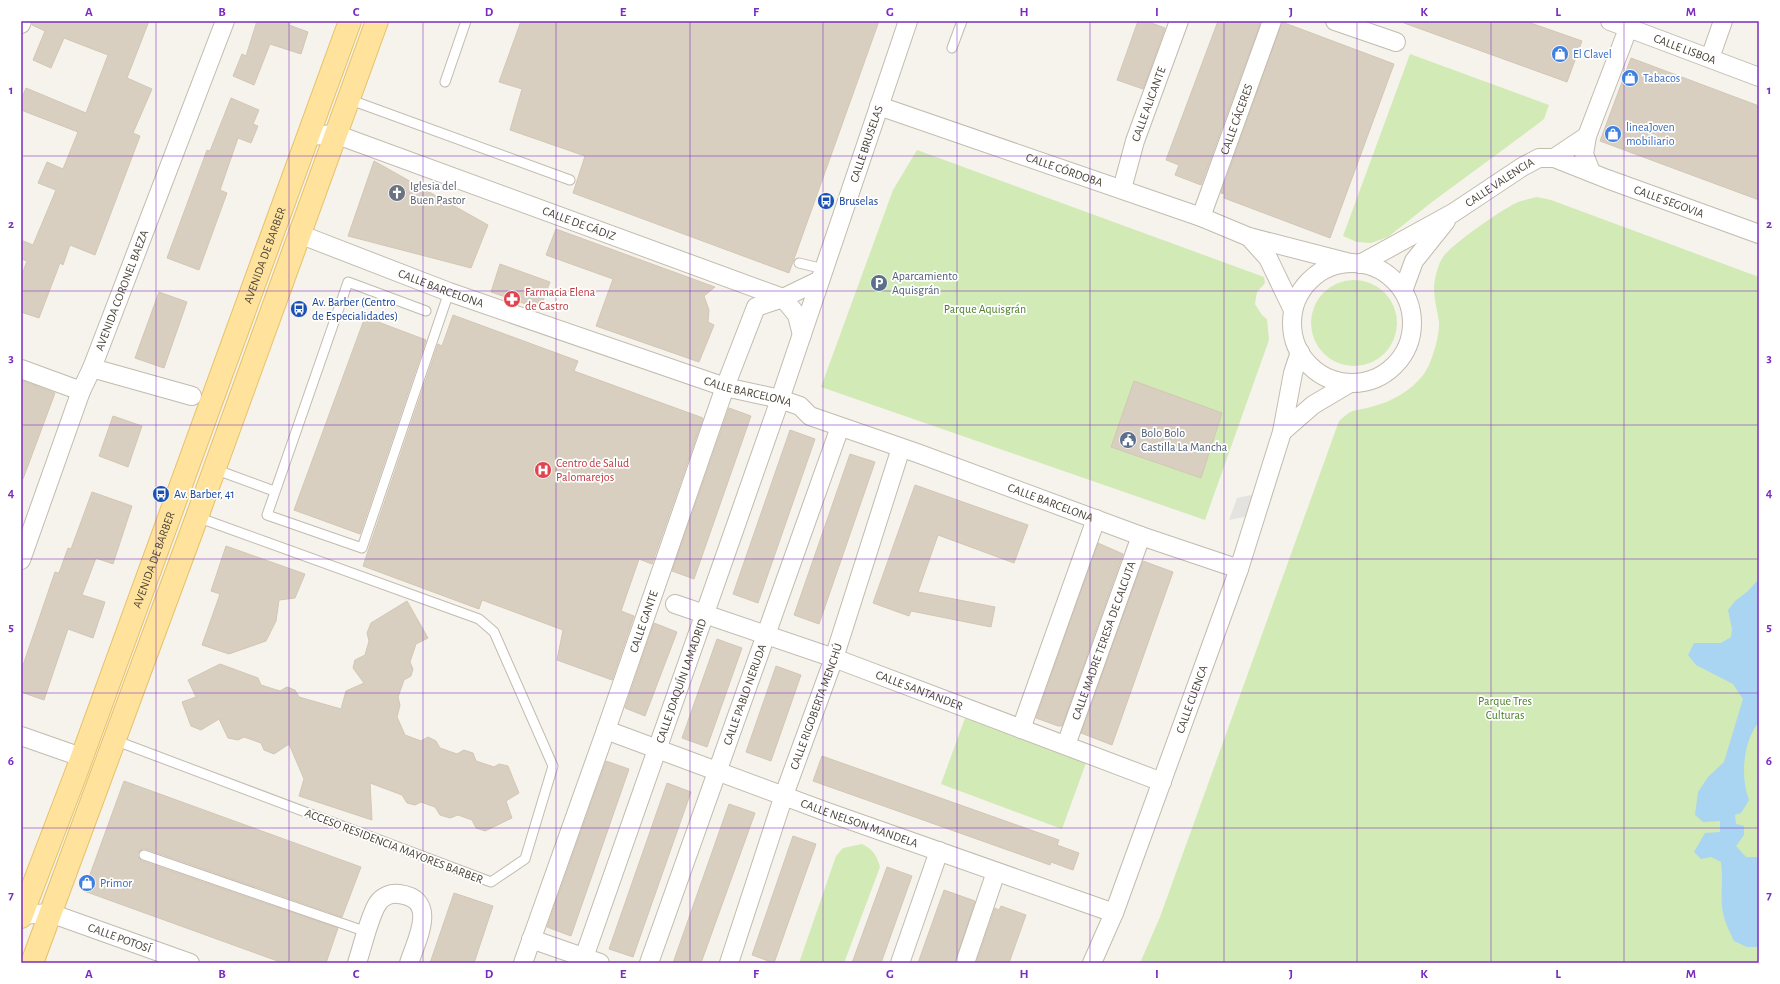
<svg xmlns="http://www.w3.org/2000/svg" width="1780" height="984" font-family="'Alegreya Sans',sans-serif">
	<style>
		.green { fill: #d2eab5 }
		.parking { fill: #e5e3e0 }
		.water { fill: #a9d4f2 }
		.building { fill: #d8cfc1; stroke: #d3c7b4 }
		.lines { fill: none; stroke-linecap: round; stroke-linejoin: round }
		.lane-casing { stroke: #c2bbae; stroke-width: 11 }
		.street-casing { stroke: #c2bbae; stroke-width: 20 }
		.primary-casing { stroke: #e6c16a; stroke-width: 24 }
		.lane { stroke: #fff; stroke-width: 9 }
		.street { stroke: #fff; stroke-width: 18 }
		.primary { stroke: #ffe39c; stroke-width: 22 }
		.grid { fill: none; stroke: #7b2cbf; stroke-width: 1; stroke-opacity: 0.55 }
		.labels { text-anchor: middle; stroke-width: 3.5; stroke-linejoin: round; paint-order: stroke }
		.street-label { font-size: 12px; fill: #4b4439; stroke: #fff }
		.shop-label { font-size: 12px; fill: #366cbe; stroke: #fff; text-anchor: start }
		.worship-label { font-size: 12px; fill: #5b616d; stroke: #fff; text-anchor: start }
		.transit-label { font-size: 12px; fill: #164399; stroke: #fff; text-anchor: start }
		.service-label { font-size: 12px; fill: #4e5e75; stroke: #fff; text-anchor: start }
		.health-label { font-size: 12px; fill: #be3a42; stroke: #fff; text-anchor: start }
		.park-label { font-size: 12px; fill: #4a7f2a; stroke: #fff }
		.neatline { fill: none; stroke: #7b2cbf; stroke-width: 1.5 }
		.grid-label { font-size: 13px; text-anchor: middle; font-weight: bold; fill: #7b2cbf }
	</style>
	<rect width="100%" height="100%" fill="#f6f3ec"/>
	<path class="green" d="M1410,54L1549,105L1544,119L1535,126L1432,202L1388,237L1371,243L1357,242L1343,236Z
		M917,150L1264,277L1265,283L1257,292L1255,304L1262,315L1267,319L1269,340L1205,520L821,387L893,190Z
		M1537,197L1551,200L1759,277V963H1140L1160,917L1339,421C1355,407 1352,412 1371,407C1391,402 1411,391 1424,374C1432,363 1440,335 1439,322C1437,309 1434,299 1434,286C1435,277 1438,264 1443,257C1452,244 1501,210 1516,203C1522,200 1530,199 1537,197Z
		M1311 323a43 43 0 1 1 86 0a43 43 0 1 1-86 0Z
		M965,718L1086,763L1062,829L941,784Z
		M862,844C873,849 877,856 880,867L844,963H799L836,856L843,848Z"/>
	<path class="parking" d="M1256,494L1249,516L1229,520L1237,498Z"/>
	<path class="water" d="M1759,579V722C1743,741 1740,777 1749,800L1741,813L1735,815L1736,824L1744,826V835L1736,846L1746,857H1759V947H1747L1734,941C1729,930 1723,919 1722,906C1721,890 1723,879 1721,862L1711,857L1701,859L1694,852L1705,833L1720,832V821L1703,822L1695,815L1698,792L1708,777L1724,762L1743,699L1733,684L1696,665L1688,655L1694,643H1721L1731,637L1732,629L1728,610L1735,601L1747,592Z"/>
	<path class="building" d="M32,21H149L127,78L152,89L133,133L140,136L95,255L70,245L63,265L60,263L39,318L21,312V277L27,261L21,259V240L33,245L56,190L38,183L47,162L63,169L78,132L21,110V100L26,88L86,113L108,55L64,38L51,68L33,60L45,31L32,25Z
		M257,21H291L289,25L308,32L301,54L270,44L254,85L233,76L242,54L246,56Z
		M521,21H879L789,273L573,193L585,156L510,130L522,89L499,82Z
		M1138,21H1146L1165,28L1143,89L1117,80Z
		M1218,21H1261L1201,185L1175,175L1179,165L1166,160Z
		M1404,21H1525L1582,41L1567,82L1404,23Z
		M1282,22L1394,64L1330,238L1224,198L1225,194L1221,193Z
		M1631,58L1759,106V200L1600,141Z
		M231,98L259,110L253,124L258,126L251,143L238,138L220,190L227,193L199,270L167,258L207,150L210,151Z
		M374,161L488,225L471,268L348,236Z
		M556,229L715,287L704,296L709,310L708,322L714,325L699,362L596,326L613,279L546,255Z
		M500,264L550,282L540,309L491,292Z
		M159,292L187,302L164,368L135,358Z
		M453,315L578,361L574,371L703,418L652,564L639,559L621,611L634,616L612,680L557,660L563,630L482,600L479,609L363,566L438,344L442,346Z
		M365,317L426,340L360,534L294,510Z
		M21,380L55,393L23,479H21Z
		M1134,381L1222,413L1201,478L1111,447Z
		M729,408L751,416L694,579L672,571Z
		M113,416L142,426L128,467L99,456Z
		M790,430L815,439L758,603L733,594Z
		M850,454L875,462L819,624L794,615Z
		M915,485L1028,525L1014,563L938,535L918,592L995,607L991,627L911,611L909,616L873,603Z
		M92,492L132,506L113,564L96,558L82,595L105,602L93,638L68,629L44,700L21,692V671L55,572L59,573L68,548L71,549Z
		M1098,543L1123,554L1062,726H1058L1036,718Z
		M226,546L305,574L295,598L279,600L276,621L266,641L229,654L202,645L220,594L211,591Z
		M1143,561L1173,572L1112,745L1081,733Z
		M407,601L428,638L416,644L410,662L413,669L411,676L404,680L398,697L400,705L397,717L405,735L421,741L428,737L436,741L440,748L457,754L464,750L473,753L476,761L494,767L499,764L508,766L519,793L506,801L512,818L485,831L476,828L472,820L458,815L450,818L440,815L435,807L421,802L415,805L407,803L402,795L370,783L372,820L299,796L304,779L289,744L274,754L264,750L261,743L244,737L238,740L228,738L219,719L201,730L191,726L182,702L196,697L188,680L220,664L258,678L261,685L280,691L287,687L295,690L299,697L341,709L346,691L364,683L353,668L355,660L365,655L369,641L367,633L371,623Z
		M654,623L677,632L645,716L625,708Z
		M717,639L742,648L707,747L682,738Z
		M776,666L801,675L771,761L746,752Z
		M822,756L1059,840L1057,845L1079,853L1073,870L1051,862L1050,865L813,781Z
		M606,761L629,769L571,936L547,927Z
		M124,781L361,867L342,917L146,849H142L138,853V857L142,861L338,928L326,963H283L84,891Z
		M667,783L691,792L633,957L609,949Z
		M729,804L755,813L701,963H673Z
		M793,836L816,844L774,963L752,955Z
		M887,867L912,876L881,963H852Z
		M944,890L975,901L955,963H918Z
		M454,893L493,906L474,963H430Z
		M1001,906L1026,915L1009,963H976L995,908L999,910Z"/>
	<g class="lines">
		<g class="lane-casing">
			<path id="lane" d="M952,48L962,21
				M445,82L466,21
				M348,99L570,180
				M799,263L824,269
				M426,311L348,282L267,515L362,548L449,292
				M214,469L274,491
				M114,740L491,882L525,859L553,766L494,632L479,619L197,517
				M144,855L367,932"/>
		</g>
		<g class="street-casing">
			<g id="street">
				<path d="M1335,21L1396,42"/>
				<path id="s1" d="M1610,21L1759,77"/>
				<path d="M21,24L22,21"/>
				<path d="M1710,58L1723,21"/>
				<path id="s2" d="M879,106L1201,217L1249,237L1350,263"/>
				<path id="s3" d="M310,136L335,134L783,298"/>
				<path id="s4" d="M1554,158L1607,179L1759,234"/>
				<path d="M1591,172L1584,154L1587,136L1631,21"/>
				<path id="s5" d="M1122,189L1135,141L1179,21"/>
				<path id="s6" d="M1201,217L1272,21"/>
				<path id="s7" d="M299,234L449,292L725,387L780,399L800,406L810,416L917,453L1141,536L1239,569"/>
				<path d="M1249,237L1268,258L1293,310"/>
				<circle cx="1352" cy="323" r="60"/>
				<path id="s8" d="M1360,264L1453,213L1522,167L1539,158H1554L1587,136"/>
				<path d="M1403,291L1414,261L1446,221"/>
				<path d="M783,298L797,315L802,335"/>
				<path d="M92,368L192,396"/>
				<path d="M21,369L81,391"/>
				<path d="M1282,432L1313,405L1350,383"/>
				<path id="s9" d="M21,560L81,391L92,368L225,21"/>
				<path id="s10" d="M675,604L834,658L1162,782"/>
				<path d="M1021,729L1096,519"/>
				<path id="s11" d="M606,730L827,812L1114,913"/>
				<path d="M21,736L81,757"/>
				<path id="s12" d="M1066,745L1141,536"/>
				<path id="s13" d="M21,915L50,913L190,963"/>
				<path d="M531,939L600,963"/>
				<path d="M357,963C362,948 370,914 378,903C383,896 391,893 399,894C439,899 417,939 409,963"/>
				<path id="s14" d="M523,963L606,730L725,387L756,307L783,298L820,280"/>
				<path id="s15" d="M582,963L776,411L908,21"/>
				<path id="s16" d="M649,963L840,427"/>
				<path id="s17" d="M729,963L784,795L834,658L901,448"/>
				<path d="M900,963L939,851"/>
				<path d="M965,963L996,872"/>
				<path id="s18" d="M1092,963L1114,913L1239,569L1282,432L1293,373L1300,352"/>
			</g>
		</g>
		<g class="primary-casing">
			<g id="primary">
				<path id="s19" d="M21,917L75,776L350,21"/>
				<path d="M32,963L197,517L377,21"/>
			</g>
		</g>
		<use href="#lane" class="lane"/>
		<use href="#street" class="street"/>
		<use href="#primary" class="primary"/>
	</g>
	<path class="grid" d="M156,21V963M289,21V963M423,21V963M556,21V963M690,21V963M823,21V963M957,21V963M1090,21V963M1224,21V963M1357,21V963M1491,21V963M1624,21V963M21,156H1759M21,291H1759M21,425H1759M21,559H1759M21,693H1759M21,828H1759"/>
	<defs>
		<g id="shop-disc" transform="scale(0.9)"><circle r="9.5" fill="#3f7fe0" stroke="#fff"/><path d="M-5-2.5h2.3a2.7 3.5 0 0 1 5.4 0H5L5.5 6h-11ZM-1.5-2.5h3a1.5 2.3 0 0 0-3 0Z" fill="#fff"/></g>
		<g id="church-disc" transform="scale(0.9)"><circle r="9.5" fill="#6b7280" stroke="#fff"/><path d="M-1.2-6h2.4v3.5h3.3v2.4h-3.3V6h-2.4V-.1h-3.3v-2.4h3.3Z" fill="#fff"/></g>
		<g id="bus-disc" transform="scale(0.9)"><circle r="9.5" fill="#1a4fb4" stroke="#fff"/><path d="M-5-6H5V4H4V6H2V4H-2V6H-4V4H-5ZM-3.5-4V0h7V-4ZM-3.5 1.2v1.5H-2V1.2ZM2 1.2v1.5H3.5V1.2Z" fill="#fff"/></g>
		<g id="parking-disc" transform="scale(0.9)"><circle r="9.5" fill="#5c6f8a" stroke="#fff"/><path d="M-3.5-5.5H1a3.5 3.5 0 0 1 0 7H-1V5.5H-3.5ZM-1-3.4V-.6H.8a1.4 1.4 0 0 0 0-2.8Z" fill="#fff"/></g>
		<g id="pharmacy-disc" transform="scale(0.9)"><circle r="9.5" fill="#e0444e" stroke="#fff"/><path d="M-2-6h4v4h4v4h-4v4h-4v-4h-4v-4h4Z" fill="#fff"/></g>
		<g id="civic-disc" transform="scale(0.9)"><circle r="9.5" fill="#5c6f8a" stroke="#fff"/><path d="M-.6-6.5H3V-4.5H.6V-3L4-1V1h2V6H-6V1h2V-1L-.6-3ZM-1.2 2.5V6h2.4V2.5Z" fill="#fff"/></g>
		<g id="hospital-disc" transform="scale(0.9)"><circle r="9.5" fill="#e0444e" stroke="#fff"/><path d="M-5-5h3v3.5h4V-5h3V5h-3V1.5h-4V5h-3Z" fill="#fff"/></g>
	</defs>
	<g fill-rule="evenodd">
		<use href="#shop-disc" x="1560" y="54"/>
		<use href="#shop-disc" x="1630" y="78"/>
		<use href="#shop-disc" x="1613" y="134"/>
		<use href="#church-disc" x="397" y="193"/>
		<use href="#bus-disc" x="826" y="201"/>
		<use href="#parking-disc" x="879" y="283"/>
		<use href="#pharmacy-disc" x="512" y="299"/>
		<use href="#bus-disc" x="299" y="309"/>
		<use href="#civic-disc" x="1128" y="440"/>
		<use href="#hospital-disc" x="543" y="470"/>
		<use href="#bus-disc" x="161" y="494"/>
		<use href="#shop-disc" x="87" y="883"/>
	</g>
	<g class="labels">
		<g class="street-label">
			<text dy="4" stroke="none"><textPath href="#s1" startOffset="80">CALLE LISBOA</textPath></text>
			<text dy="4" stroke="none"><textPath href="#s5" startOffset="89">CALLE ALICANTE</textPath></text>
			<text dy="4" stroke="none"><textPath href="#s6" startOffset="104">CALLE CÁCERES</textPath></text>
			<text dy="4" stroke="none"><textPath href="#s15" startOffset="867">CALLE BRUSELAS</textPath></text>
			<text dy="4" stroke="none"><textPath href="#s2" startOffset="196">CALLE CÓRDOBA</textPath></text>
			<text dy="4" stroke="none"><textPath href="#s8" startOffset="162">CALLE VALENCIA</textPath></text>
			<text dy="4" stroke="none"><textPath href="#s4" startOffset="123">CALLE SEGOVIA</textPath></text>
			<text dy="4" stroke="none"><textPath href="#s3" startOffset="285">CALLE DE CÁDIZ</textPath></text>
			<text dy="4" stroke="none"><textPath href="#s19" startOffset="705">AVENIDA DE BARBER</textPath></text>
			<text dy="4" stroke="none"><textPath href="#s7" startOffset="152">CALLE BARCELONA</textPath></text>
			<text dy="4" stroke="none"><textPath href="#s9" startOffset="288">AVENIDA CORONEL BAEZA</textPath></text>
			<text dy="4" stroke="none"><textPath href="#s7" startOffset="476">CALLE BARCELONA</textPath></text>
			<text dy="4" stroke="none"><textPath href="#s7" startOffset="800">CALLE BARCELONA</textPath></text>
			<text dy="4" stroke="none"><textPath href="#s19" startOffset="381">AVENIDA DE BARBER</textPath></text>
			<text dy="4" stroke="none"><textPath href="#s14" startOffset="362">CALLE GANTE</textPath></text>
			<text dy="4" stroke="none"><textPath href="#s12" startOffset="111">CALLE MADRE TERESA DE CALCUTA</textPath></text>
			<text dy="4" stroke="none"><textPath href="#s15" startOffset="299">CALLE JOAQUÍN LAMADRID</textPath></text>
			<text dy="4" stroke="none"><textPath href="#s10" startOffset="259">CALLE SANTANDER</textPath></text>
			<text dy="4" stroke="none"><textPath href="#s16" startOffset="285">CALLE PABLO NERUDA</textPath></text>
			<text dy="4" stroke="none"><textPath href="#s18" startOffset="282">CALLE CUENCA</textPath></text>
			<text dy="4" stroke="none"><textPath href="#s17" startOffset="271">CALLE RIGOBERTA MENCHÚ</textPath></text>
			<text dy="4" stroke="none"><textPath href="#s11" startOffset="270">CALLE NELSON MANDELA</textPath></text>
			<text transform="translate(394 846) rotate(21)" y="4">ACCESO RESIDENCIA MAYORES BARBER</text>
			<text dy="4" stroke="none"><textPath href="#s13" startOffset="103">CALLE POTOSÍ</textPath></text>
		</g>
		<g class="shop-label">
			<text x="1573" y="58">El Clavel</text>
			<text x="1643" y="82">Tabacos</text>
			<text x="1626" y="131">lineaJoven<tspan x="1626" dy="14">mobiliario</tspan></text>
			<text x="100" y="887">Primor</text>
		</g>
		<g class="worship-label">
			<text x="410" y="190">Iglesia del<tspan x="410" dy="14">Buen Pastor</tspan></text>
		</g>
		<g class="transit-label">
			<text x="839" y="205">Bruselas</text>
			<text x="312" y="306">Av. Barber (Centro<tspan x="312" dy="14">de Especialidades)</tspan></text>
			<text x="174" y="498">Av. Barber, 41</text>
		</g>
		<g class="service-label">
			<text x="892" y="280">Aparcamiento<tspan x="892" dy="14">Aquisgrán</tspan></text>
			<text x="1141" y="437">Bolo Bolo<tspan x="1141" dy="14">Castilla La Mancha</tspan></text>
		</g>
		<g class="health-label">
			<text x="525" y="296">Farmacia Elena<tspan x="525" dy="14">de Castro</tspan></text>
			<text x="556" y="467">Centro de Salud<tspan x="556" dy="14">Palomarejos</tspan></text>
		</g>
		<g class="park-label">
			<text x="985" y="313">Parque Aquisgrán</text>
			<text x="1505" y="705">Parque Tres<tspan x="1505" dy="14">Culturas</tspan></text>
		</g>
	</g>
	<rect width="1780" height="984" fill="none" stroke="#ffffff" stroke-width="44"/>
	<rect x="22" y="22" width="1736" height="940" class="neatline"/>
	<g class="grid-label">
		<text x="89" y="16">A</text>
		<text x="222" y="16">B</text>
		<text x="356" y="16">C</text>
		<text x="489" y="16">D</text>
		<text x="623" y="16">E</text>
		<text x="756" y="16">F</text>
		<text x="890" y="16">G</text>
		<text x="1024" y="16">H</text>
		<text x="1157" y="16">I</text>
		<text x="1291" y="16">J</text>
		<text x="1424" y="16">K</text>
		<text x="1558" y="16">L</text>
		<text x="1691" y="16">M</text>
		<text x="11" y="94">1</text>
		<text x="1769" y="94">1</text>
		<text x="11" y="228">2</text>
		<text x="1769" y="228">2</text>
		<text x="11" y="362">3</text>
		<text x="1769" y="362">3</text>
		<text x="11" y="497">4</text>
		<text x="1769" y="497">4</text>
		<text x="11" y="631">5</text>
		<text x="1769" y="631">5</text>
		<text x="11" y="765">6</text>
		<text x="1769" y="765">6</text>
		<text x="11" y="899">7</text>
		<text x="1769" y="899">7</text>
		<text x="89" y="978">A</text>
		<text x="222" y="978">B</text>
		<text x="356" y="978">C</text>
		<text x="489" y="978">D</text>
		<text x="623" y="978">E</text>
		<text x="756" y="978">F</text>
		<text x="890" y="978">G</text>
		<text x="1024" y="978">H</text>
		<text x="1157" y="978">I</text>
		<text x="1291" y="978">J</text>
		<text x="1424" y="978">K</text>
		<text x="1558" y="978">L</text>
		<text x="1691" y="978">M</text>
	</g>
</svg>
